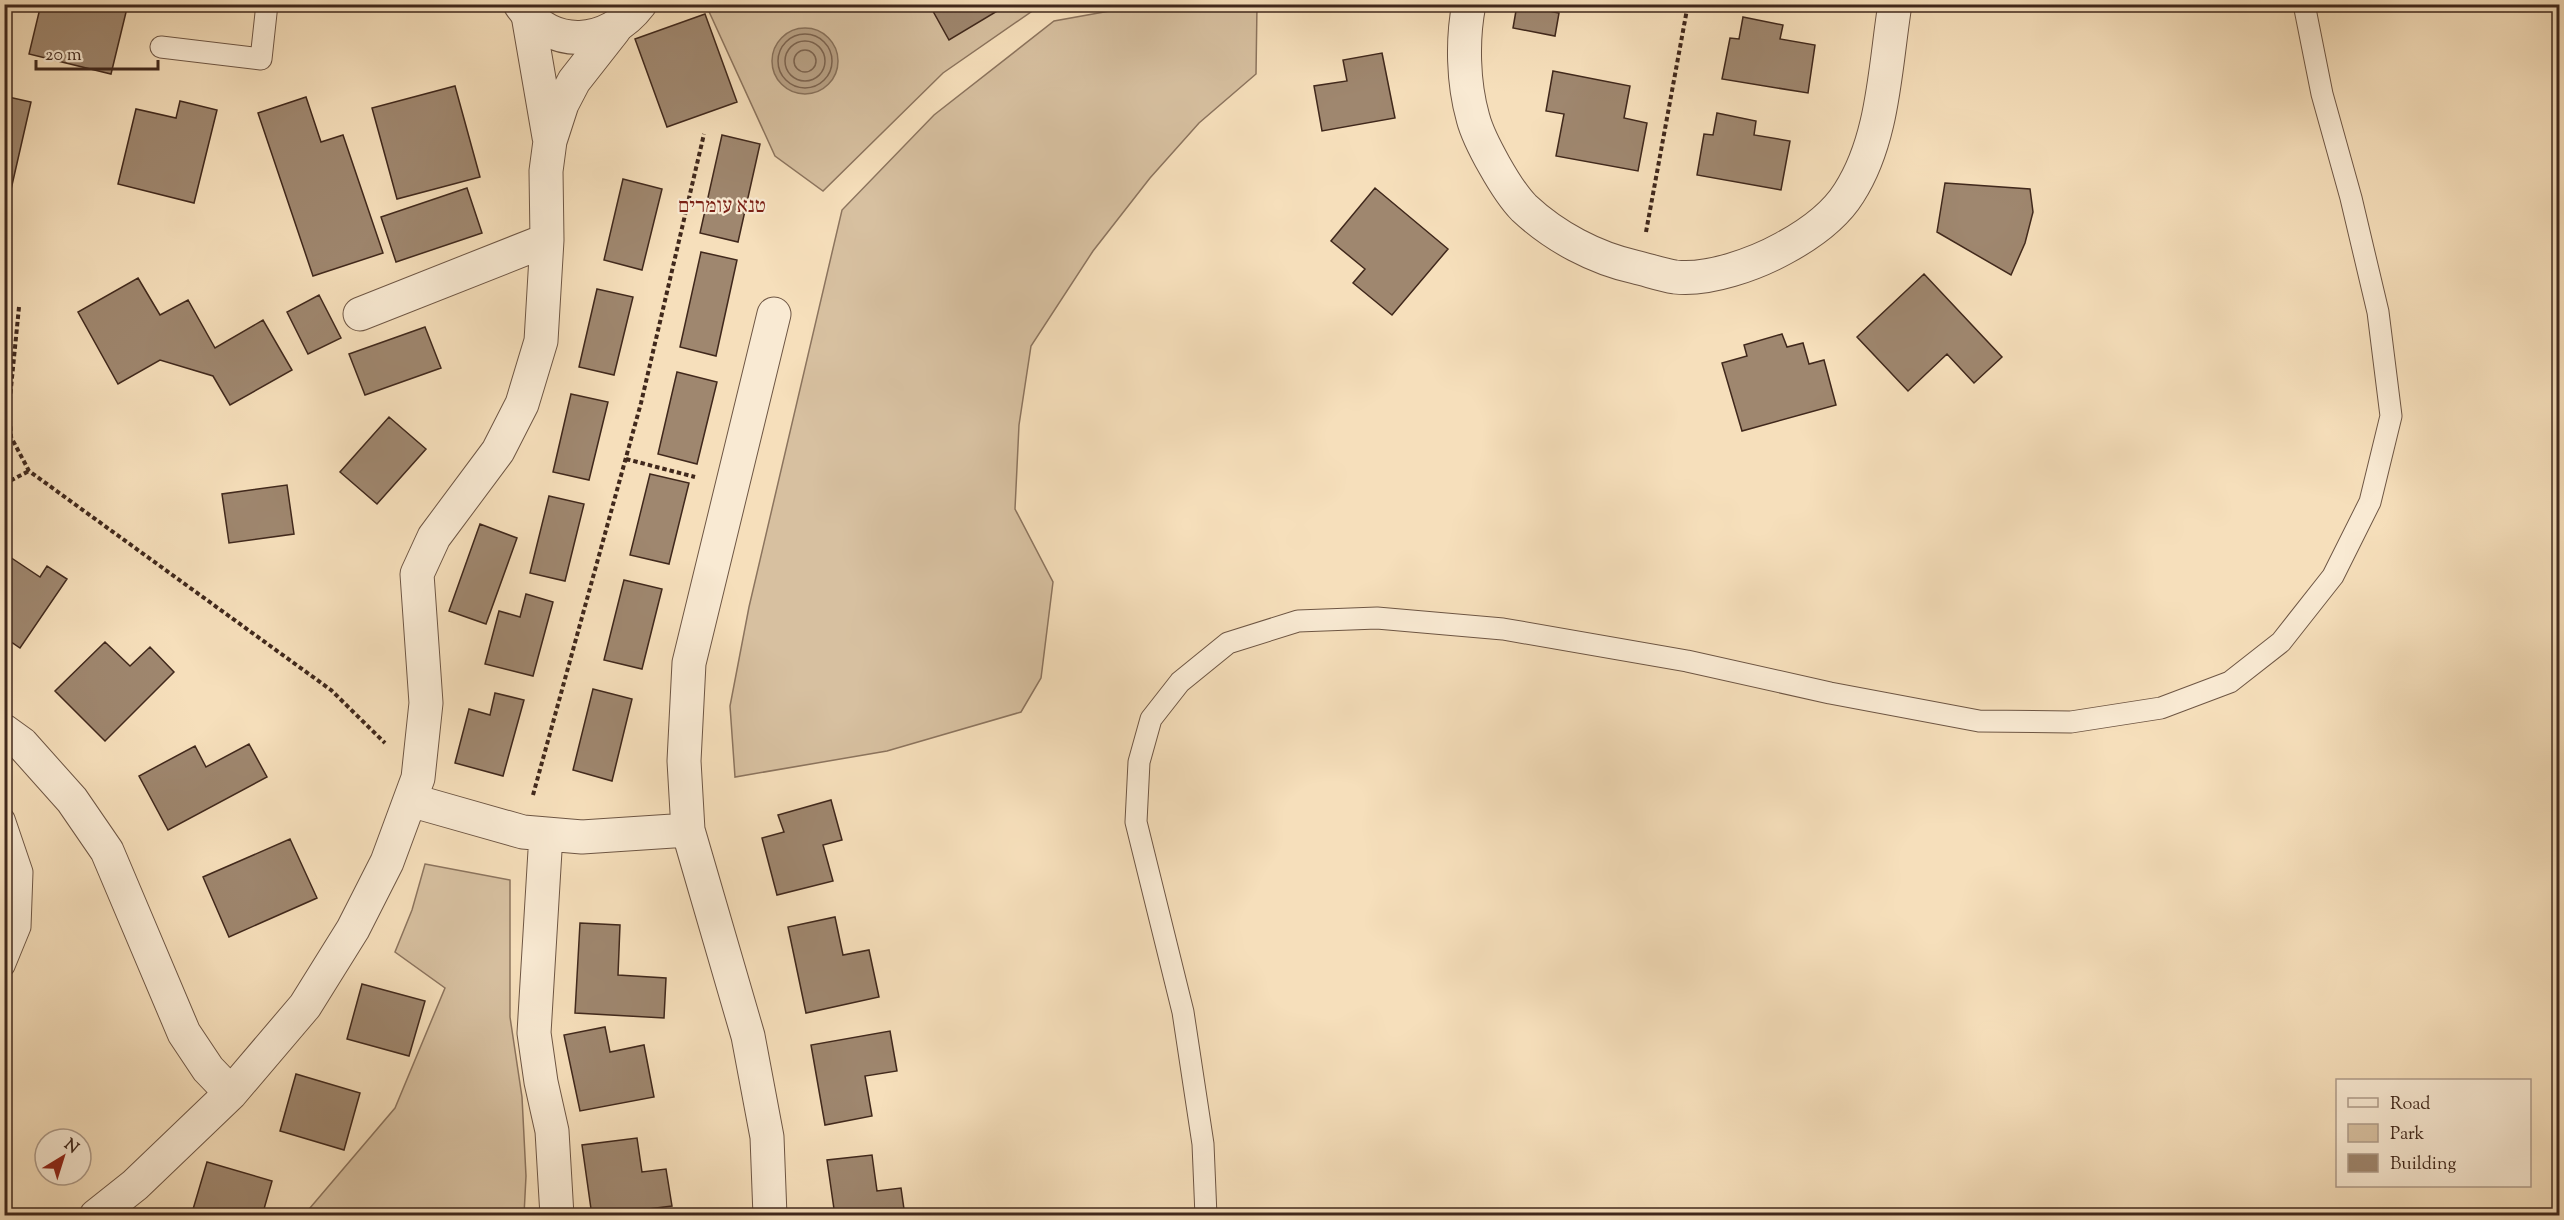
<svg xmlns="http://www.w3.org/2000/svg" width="2564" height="1220" font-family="'Sorts Mill Goudy','Frank Ruhl Libre',serif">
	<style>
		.green { fill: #d7c0a0; stroke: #8c745e; stroke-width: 1.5 }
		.water { fill: #b8a185; stroke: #88715b; stroke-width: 1.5 }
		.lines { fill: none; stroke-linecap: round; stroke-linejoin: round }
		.shore { stroke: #7c6450; stroke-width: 1.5 }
		.building { fill: #9f876f; stroke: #40281c; stroke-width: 1.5 }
		.service-casing { stroke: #6e5644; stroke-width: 23 }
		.minor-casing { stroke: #6e5644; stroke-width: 35 }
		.tertiary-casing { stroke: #6e5644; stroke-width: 35 }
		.path { stroke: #40281c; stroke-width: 4; stroke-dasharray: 4.5 3; stroke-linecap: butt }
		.service { stroke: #f9ead3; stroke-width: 21 }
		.minor { stroke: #f9ead3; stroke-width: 33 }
		.tertiary { stroke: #f9ead3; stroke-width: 33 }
		.labels { text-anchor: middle; stroke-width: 4.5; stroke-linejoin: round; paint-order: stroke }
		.quarter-label { font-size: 21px; fill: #7a1f14; stroke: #f9ead3 }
	</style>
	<rect width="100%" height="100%" fill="#f6dfbb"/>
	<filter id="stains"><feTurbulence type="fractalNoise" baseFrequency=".00333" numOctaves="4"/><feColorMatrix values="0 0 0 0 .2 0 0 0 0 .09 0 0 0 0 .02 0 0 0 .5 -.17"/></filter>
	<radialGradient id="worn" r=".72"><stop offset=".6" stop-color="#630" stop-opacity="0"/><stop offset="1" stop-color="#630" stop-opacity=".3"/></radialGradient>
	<path class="green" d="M706,5H1041L943,73L823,191L775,156Z
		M1143,5H1257L1256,74L1199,123L1150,178L1093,251L1031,346L1019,425L1015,509L1053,582L1041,678L1021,712L887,751L735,777L730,706L749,607L842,210L934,115L1054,21Z
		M425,864L510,880V1017L522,1097L526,1176L524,1215H304L395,1108L445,988L395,952L412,910Z"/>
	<path class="water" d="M772 61a33 33 0 1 1 66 0a33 33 0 1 1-66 0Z"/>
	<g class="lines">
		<path class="shore" d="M778 61a27 27 0 1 1 54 0a27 27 0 1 1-54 0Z
			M785 61a20 20 0 1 1 40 0a20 20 0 1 1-40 0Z
			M794 61a11 11 0 1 1 22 0a11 11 0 1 1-22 0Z"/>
	</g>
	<path class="building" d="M41,4H81L94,8L95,4H128L111,74L29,54Z
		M929,4H1009L949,40Z
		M1517,5L1559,13L1555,36L1513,28Z
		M705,14L737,102L667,127L635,39Z
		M1743,17L1783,25L1780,39L1815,45L1808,93L1722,79L1730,38L1739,39Z
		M1382,53L1395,118L1322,131L1314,86L1347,81L1343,60Z
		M1553,71L1630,86L1624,118L1647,123L1638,171L1556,156L1564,114L1546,111Z
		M455,86L480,177L397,199L372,108Z
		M4,96L31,102L7,207L4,206Z
		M306,97L321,142L343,135L383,253L313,276L258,113Z
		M180,101L217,110L194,203L118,184L136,109L176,118Z
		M1717,113L1756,121L1754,135L1790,141L1781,190L1697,175L1704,134L1713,135Z
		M722,135L760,144L738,242L700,233Z
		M623,179L662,189L642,270L604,260Z
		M1945,183L2030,189L2033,212L2025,243L2011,275L1937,232Z
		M467,188L482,233L396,262L381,217Z
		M1375,188L1448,249L1392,315L1353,283L1365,269L1331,241Z
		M701,252L737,260L716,356L680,347Z
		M1924,274L2002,357L1974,383L1947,354L1908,391L1857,337Z
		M138,278L160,315L188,300L215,348L263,320L292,370L230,405L213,376L160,360L118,384L78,312Z
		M597,289L633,297L614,375L579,367Z
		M319,295L341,338L308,354L287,312Z
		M425,327L441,368L365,395L349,354Z
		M1782,334L1787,347L1803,343L1809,364L1824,360L1836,405L1742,431L1722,363L1747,356L1744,345Z
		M677,372L717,382L697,464L658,454Z
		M571,394L608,402L589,480L553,472Z
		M389,417L426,449L377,504L340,472Z
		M650,474L689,483L669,564L630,555Z
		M287,485L294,534L229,543L222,494Z
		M549,496L584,504L565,581L530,573Z
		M480,524L517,538L486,624L449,611Z
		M4,553L40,577L47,566L67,579L20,648L4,637Z
		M624,580L662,589L642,669L604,660Z
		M526,594L553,602L533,676L485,664L499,611L520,617Z
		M105,642L130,666L150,647L174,672L105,741L55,691Z
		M593,689L632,699L612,781L573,770Z
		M495,693L524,700L503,776L455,763L469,709L490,715Z
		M249,744L267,777L168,830L139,776L195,746L206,767Z
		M831,800L842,840L823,845L833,881L777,895L762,838L784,832L778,815Z
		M290,839L317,898L229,937L203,877Z
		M835,917L843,955L869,950L879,997L806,1013L788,927Z
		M580,923L620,925L618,975L666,978L664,1018L575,1013Z
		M362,984L425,1001L409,1056L347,1039Z
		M605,1027L610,1052L644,1045L654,1097L580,1111L564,1035Z
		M890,1031L897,1071L865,1076L872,1116L825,1125L811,1045Z
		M296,1074L360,1093L344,1150L280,1131Z
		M637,1138L642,1172L666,1169L672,1206L592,1216L582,1145Z
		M872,1155L877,1191L901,1188L905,1216H835L827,1160Z
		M207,1162L272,1181L262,1216H191Z"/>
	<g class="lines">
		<g class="service-casing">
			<path id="service" d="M161,47L261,59L267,4
				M4,819L22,872L20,927L4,966
				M1206,1216L1203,1144L1183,1012L1136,822L1139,762L1151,719L1180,682L1228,643L1298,621L1377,618L1503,629L1687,661L1830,693L1979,721L2071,722L2161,708L2230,682L2281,642L2333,576L2370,502L2391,416L2378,312L2351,198L2322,94L2304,4"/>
		</g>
		<g class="minor-casing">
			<path id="minor" d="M1469,4C1462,39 1463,83 1473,118C1479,141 1507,191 1524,208C1555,237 1595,258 1635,267C1648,270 1662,275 1675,277C1708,281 1755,264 1784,248C1808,235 1834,217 1849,193C1884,139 1885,66 1895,4
				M528,15L549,137
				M360,314L547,240
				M4,731L22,744L72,800L107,851L184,1033L208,1069L231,1093
				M410,800L523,832L582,837L688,830
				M546,834L534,1033L541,1082L552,1131L557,1216
				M96,1216L135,1185L231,1093L305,1006L353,929L387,862L418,778L426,703L417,574L434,537L498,451L522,404L541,341L547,240L546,171L550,141L562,104L574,81L614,30
				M770,1216L767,1137L748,1036L688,830L684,761L689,663L774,314"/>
		</g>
		<g class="tertiary-casing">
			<path id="tertiary" d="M520,4C551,51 608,46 640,4"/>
		</g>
		<path class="path" d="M1646,232L1688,4
			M19,307L9,408L11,437L29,471L331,690L385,743
			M626,459L695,477
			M4,484L29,471
			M533,795L641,403L704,134"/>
		<use href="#service" class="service"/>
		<use href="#minor" class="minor"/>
		<use href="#tertiary" class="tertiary"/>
	</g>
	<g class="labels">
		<g class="quarter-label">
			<text x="722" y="212">טנא עומרים</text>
		</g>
	</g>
	<rect width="2564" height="1220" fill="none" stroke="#f6dfbb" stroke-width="24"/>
	<rect x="6" y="6" width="2552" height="1208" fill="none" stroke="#40281c" stroke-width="3"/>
	<rect x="12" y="12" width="2540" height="1196" fill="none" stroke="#40281c" stroke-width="1.5"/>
	<rect x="2336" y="1079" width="195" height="108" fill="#f9ead3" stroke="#af9c8a" stroke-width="1.5"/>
	<rect x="2348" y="1098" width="30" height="9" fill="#f9ead3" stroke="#af9c8a" stroke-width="1.5"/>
	<text x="2390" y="1109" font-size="18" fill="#40281c">Road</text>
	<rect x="2348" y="1124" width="30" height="18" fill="#d7c0a0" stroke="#af9c8a" stroke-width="1.5"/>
	<text x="2390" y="1139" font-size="18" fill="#40281c">Park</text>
	<rect x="2348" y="1154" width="30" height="18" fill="#9f876f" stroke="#af9c8a" stroke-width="1.5"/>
	<text x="2390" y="1169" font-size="18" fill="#40281c">Building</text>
	<g transform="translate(63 1157) rotate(38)"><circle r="28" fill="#f9ead3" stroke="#af9c8a" stroke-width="1.5"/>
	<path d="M0-4.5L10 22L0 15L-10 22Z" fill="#8f2418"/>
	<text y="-9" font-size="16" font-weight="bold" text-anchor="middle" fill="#40281c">N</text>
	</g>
	<path d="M36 60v9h122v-9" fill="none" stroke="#40281c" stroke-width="3"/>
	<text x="45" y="60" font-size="18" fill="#40281c" stroke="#f9ead3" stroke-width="4.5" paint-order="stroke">20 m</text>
	<rect width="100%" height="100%" filter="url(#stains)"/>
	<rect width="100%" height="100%" fill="url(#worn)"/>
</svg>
